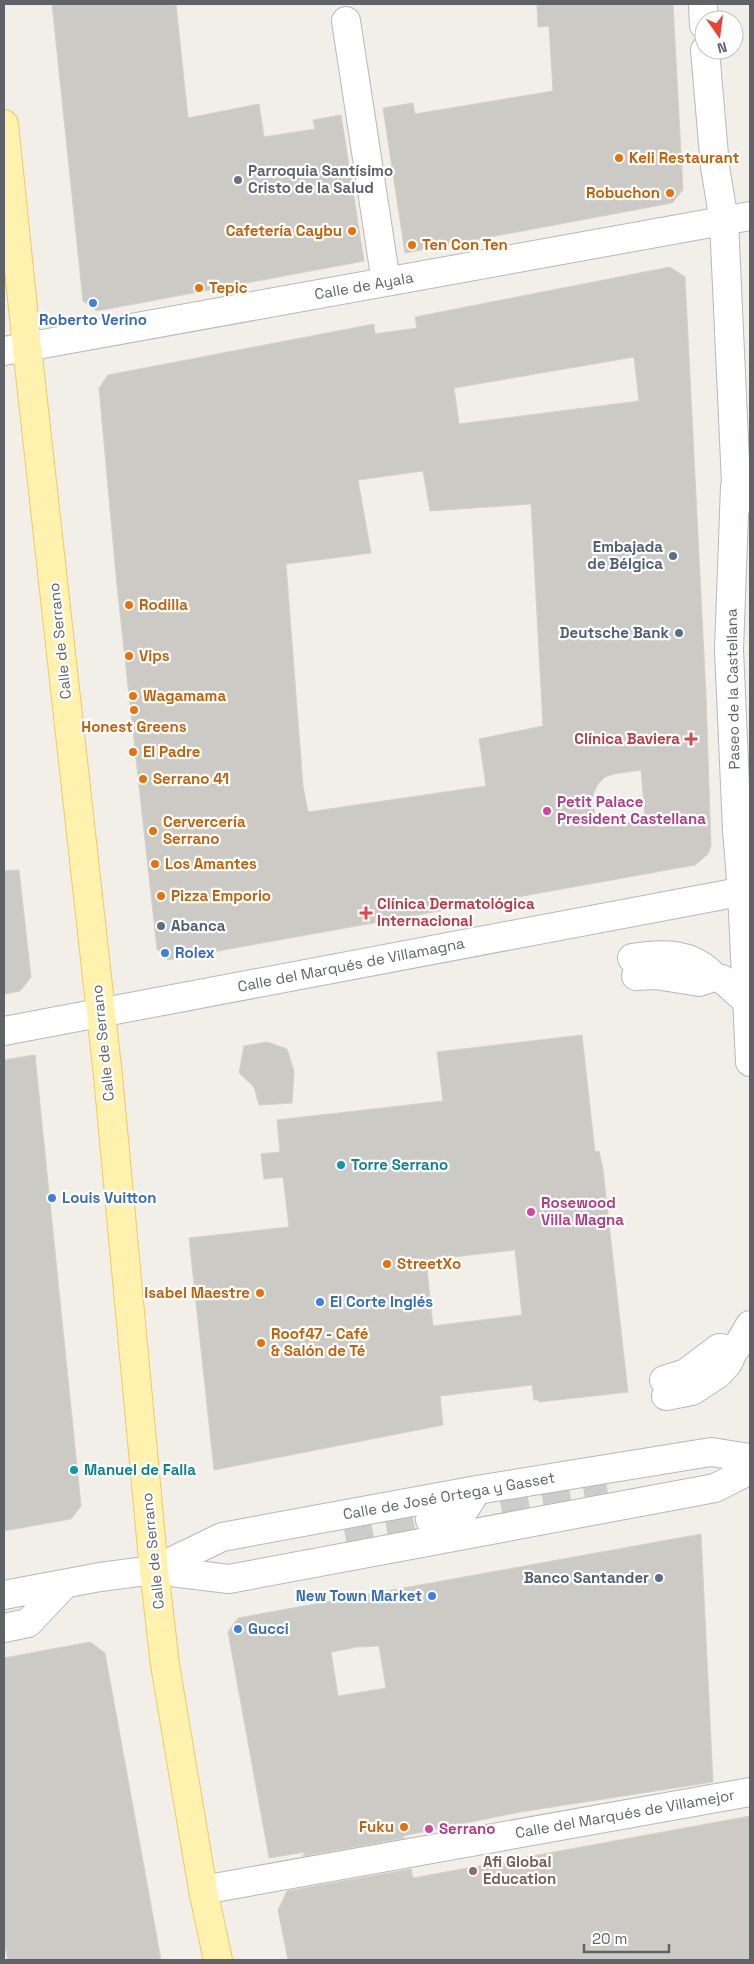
<svg xmlns="http://www.w3.org/2000/svg" width="754" height="1964" font-family="'Space Grotesk',sans-serif">
	<style>
		.building { fill: #cccac5; stroke: #d6d1c6; fill-rule: evenodd }
		.lines { fill: none; stroke-linecap: round; stroke-linejoin: round }
		.minor-tunnel { stroke: #ccccc8; stroke-width: 28; stroke-dasharray: 28 14; stroke-linecap: butt }
		.minor-casing { stroke: #b5b8bc; stroke-width: 30 }
		.major-casing { stroke: #f2c960; stroke-width: 30 }
		.minor { stroke: #fff; stroke-width: 28 }
		.major { stroke: #fff2af; stroke-width: 28 }
		.food-dot { fill: #e8710a; stroke: #fff; stroke-width: 2 }
		.worship-dot { fill: #6b7280; stroke: #fff; stroke-width: 2 }
		.shop-dot { fill: #3f7fe0; stroke: #fff; stroke-width: 2 }
		.service-dot { fill: #5c6f8a; stroke: #fff; stroke-width: 2 }
		.health-dot { fill: #e0444e; stroke: #fff; stroke-width: 2 }
		.hotel-dot { fill: #d1479c; stroke: #fff; stroke-width: 2 }
		.culture-dot { fill: #0f9aa8; stroke: #fff; stroke-width: 2 }
		.education-dot { fill: #8d6e63; stroke: #fff; stroke-width: 2 }
		.labels { text-anchor: middle; stroke-width: 4.5; stroke-linejoin: round; paint-order: stroke }
		.food-label { font-size: 15px; font-weight: bold; fill: #c56008; stroke: #fff; text-anchor: start }
		.worship-label { font-size: 15px; font-weight: bold; fill: #5b616d; stroke: #fff; text-anchor: start }
		.street-label { font-size: 15px; fill: #5f6368; stroke: #fff }
		.shop-label { font-size: 15px; font-weight: bold; fill: #366cbe; stroke: #fff; text-anchor: start }
		.service-label { font-size: 15px; font-weight: bold; fill: #4e5e75; stroke: #fff; text-anchor: end }
		.health-label { font-size: 15px; font-weight: bold; fill: #be3a42; stroke: #fff; text-anchor: end }
		.hotel-label { font-size: 15px; font-weight: bold; fill: #b23c85; stroke: #fff; text-anchor: start }
		.culture-label { font-size: 15px; font-weight: bold; fill: #0d838f; stroke: #fff; text-anchor: start }
		.education-label { font-size: 15px; font-weight: bold; fill: #785e54; stroke: #fff; text-anchor: start }
	</style>
	<rect width="100%" height="100%" fill="#f1efe8"/>
	<path class="building" d="M52,4H176L188,118L259,104L264,137L315,129L313,120L341,115L364,261L97,311L83,301Z
		M537,4H673L683,190L672,203L405,253L383,108L413,103L415,114L553,91L549,26L538,27Z
		M670,267L685,277L706,695L711,845L708,854L695,865L168,960L157,949L117,586L99,388L108,375L374,324L375,334L417,328L415,317ZM634,357L639,401L459,424L454,388ZM423,471L430,511L531,504L543,726L479,739L486,786L308,812L303,786L286,564L371,553L358,480ZM641,770L645,819L598,828L592,801L594,792L598,784L605,777L614,774Z
		M19,870L31,977L20,991L4,994V871Z
		M582,1035L595,1152L599,1151L603,1170L628,1392L539,1402V1400H534L532,1385L440,1396L443,1425L214,1470L189,1238L289,1227L283,1177L264,1179L261,1154L280,1152L277,1120L443,1101L437,1052ZM515,1250L522,1315L433,1326L426,1260Z
		M267,1042L287,1049L294,1071L292,1103L259,1105L254,1087L239,1073L244,1046Z
		M35,1055L81,1506L71,1519L4,1531V1060Z
		M701,1534L713,1782L520,1812L403,1836L404,1838L303,1856L305,1852L269,1858L228,1632L238,1618ZM379,1646L386,1688L338,1696L331,1652L357,1647Z
		M90,1642L105,1653L161,1960H8L4,1943V1658Z
		M750,1816V1960H288L278,1910L287,1891L411,1869L413,1878Z"/>
	<g class="lines">
		<path class="minor-tunnel" d="M501,1506L607,1487
			M345,1535L430,1520"/>
		<g class="minor-casing">
			<path id="minor" d="M703,4L704,25
				M346,21L386,282
				M705,50L715,167L724,221L737,505
				M4,351L750,216
				M735,486L729,650L737,830L742,892L750,1062
				M632,958C662,953 693,952 714,977
				M636,976L656,975L699,982L714,977L722,979L747,1001
				M4,1031L750,890
				M664,1380L686,1373L719,1348L734,1350
				M666,1396L692,1391L718,1374L728,1363L734,1350L737,1347L750,1325
				M430,1520L464,1510L471,1500
				M154,1570L222,1537L477,1490L711,1452L750,1458
				M4,1595L100,1577L154,1570L229,1579L715,1488L750,1470
				M4,1628L28,1623L65,1584
				M203,1890L750,1792"/>
		</g>
		<g class="major-casing">
			<path id="major" d="M4,124L27,347L108,1076L154,1570L165,1665L203,1890L218,1960"/>
		</g>
		<use href="#minor" class="minor"/>
		<use href="#major" class="major"/>
	</g>
	<g class="food-dot">
		<circle cx="619" cy="158" r="5"/>
		<circle cx="670" cy="193" r="5"/>
		<circle cx="352" cy="231" r="5"/>
		<circle cx="412" cy="245" r="5"/>
		<circle cx="199" cy="288" r="5"/>
		<circle cx="129" cy="605" r="5"/>
		<circle cx="129" cy="656" r="5"/>
		<circle cx="133" cy="696" r="5"/>
		<circle cx="134" cy="710" r="5"/>
		<circle cx="133" cy="752" r="5"/>
		<circle cx="143" cy="779" r="5"/>
		<circle cx="153" cy="831" r="5"/>
		<circle cx="155" cy="864" r="5"/>
		<circle cx="161" cy="896" r="5"/>
		<circle cx="387" cy="1264" r="5"/>
		<circle cx="260" cy="1293" r="5"/>
		<circle cx="261" cy="1343" r="5"/>
		<circle cx="404" cy="1827" r="5"/>
	</g>
	<circle class="worship-dot" cx="238" cy="180" r="5"/>
	<g class="shop-dot">
		<circle cx="93" cy="303" r="5"/>
		<circle cx="165" cy="953" r="5"/>
		<circle cx="52" cy="1198" r="5"/>
		<circle cx="320" cy="1302" r="5"/>
		<circle cx="432" cy="1596" r="5"/>
		<circle cx="238" cy="1629" r="5"/>
	</g>
	<g class="service-dot">
		<circle cx="673" cy="556" r="5"/>
		<circle cx="679" cy="633" r="5"/>
		<circle cx="161" cy="926" r="5"/>
		<circle cx="659" cy="1578" r="5"/>
	</g>
	<g class="health-dot">
		<path d="M688.5 731.5h5v5h5v5h-5v5h-5v-5h-5v-5h5z"/>
		<path d="M363.5 905.5h5v5h5v5h-5v5h-5v-5h-5v-5h5z"/>
	</g>
	<g class="hotel-dot">
		<circle cx="547" cy="811" r="5"/>
		<circle cx="531" cy="1212" r="5"/>
		<circle cx="429" cy="1829" r="5"/>
	</g>
	<g class="culture-dot">
		<circle cx="341" cy="1165" r="5"/>
		<circle cx="74" cy="1470" r="5"/>
	</g>
	<circle class="education-dot" cx="473" cy="1871" r="5"/>
	<g class="labels">
		<g class="food-label">
			<text x="629" y="163">Keli Restaurant</text>
			<text x="660" y="198" text-anchor="end">Robuchon</text>
			<text x="342" y="236" text-anchor="end">Cafetería Caybu</text>
			<text x="422" y="250">Ten Con Ten</text>
			<text x="209" y="293">Tepic</text>
			<text x="139" y="610">Rodilla</text>
			<text x="139" y="661">Vips</text>
			<text x="143" y="701">Wagamama</text>
			<text x="134" y="732" text-anchor="middle">Honest Greens</text>
			<text x="143" y="757">El Padre</text>
			<text x="153" y="784">Serrano 41</text>
			<text x="163" y="827">Cervercería<tspan x="163" dy="17">Serrano</tspan></text>
			<text x="165" y="869">Los Amantes</text>
			<text x="171" y="901">Pizza Emporio</text>
			<text x="397" y="1269">StreetXo</text>
			<text x="250" y="1298" text-anchor="end">Isabel Maestre</text>
			<text x="271" y="1339">Roof47 - Café<tspan x="271" dy="17">&amp; Salón de Té</tspan></text>
			<text x="394" y="1832" text-anchor="end">Fuku</text>
		</g>
		<g class="worship-label">
			<text x="248" y="176">Parroquia Santísimo<tspan x="248" dy="17">Cristo de la Salud</tspan></text>
		</g>
		<g class="street-label">
			<text transform="translate(364 286) rotate(-10)" y="5">Calle de Ayala</text>
			<text transform="translate(60 641) rotate(-96)" y="5">Calle de Serrano</text>
			<text transform="translate(733 689) rotate(-91)" y="5">Paseo de la Castellana</text>
			<text transform="translate(351 965) rotate(-11)" y="5">Calle del Marqués de Villamagna</text>
			<text transform="translate(103 1043) rotate(-96)" y="5">Calle de Serrano</text>
			<text transform="translate(449 1496) rotate(-10)" y="5">Calle de José Ortega y Gasset</text>
			<text transform="translate(153 1551) rotate(-96)" y="5">Calle de Serrano</text>
			<text transform="translate(625 1814) rotate(-10)" y="5">Calle del Marqués de Villamejor</text>
		</g>
		<g class="shop-label">
			<text x="93" y="325" text-anchor="middle">Roberto Verino</text>
			<text x="175" y="958">Rolex</text>
			<text x="62" y="1203">Louis Vuitton</text>
			<text x="330" y="1307">El Corte Inglés</text>
			<text x="422" y="1601" text-anchor="end">New Town Market</text>
			<text x="248" y="1634">Gucci</text>
		</g>
		<g class="service-label">
			<text x="663" y="552">Embajada<tspan x="663" dy="17">de Bélgica</tspan></text>
			<text x="669" y="638">Deutsche Bank</text>
			<text x="171" y="931" text-anchor="start">Abanca</text>
			<text x="649" y="1583">Banco Santander</text>
		</g>
		<g class="health-label">
			<text x="680" y="744">Clínica Baviera</text>
			<text x="377" y="909" text-anchor="start">Clínica Dermatológica<tspan x="377" dy="17">Internacional</tspan></text>
		</g>
		<g class="hotel-label">
			<text x="557" y="807">Petit Palace<tspan x="557" dy="17">President Castellana</tspan></text>
			<text x="541" y="1208">Rosewood<tspan x="541" dy="17">Villa Magna</tspan></text>
			<text x="439" y="1834">Serrano</text>
		</g>
		<g class="culture-label">
			<text x="351" y="1170">Torre Serrano</text>
			<text x="84" y="1475">Manuel de Falla</text>
		</g>
		<g class="education-label">
			<text x="483" y="1867">Afi Global<tspan x="483" dy="17">Education</tspan></text>
		</g>
	</g>
	<rect width="754" height="1964" fill="none" stroke="#5f6368" stroke-width="10"/>
	<g transform="translate(719 35) rotate(166)"><circle r="24" fill="#ffffff" stroke="#bfc1c3"/>
	<path d="M0-4L9 19L0 12L-9 19Z" fill="#ea4335"/>
	<text y="-8" font-size="14" font-weight="bold" text-anchor="middle" fill="#5f6368">N</text>
	</g>
	<path d="M584 1944v8h85v-8" fill="none" stroke="#5f6368" stroke-width="2.5"/>
	<text x="592" y="1944" font-size="15" fill="#5f6368" stroke="#ffffff" stroke-width="4" paint-order="stroke">20 m</text>
</svg>
